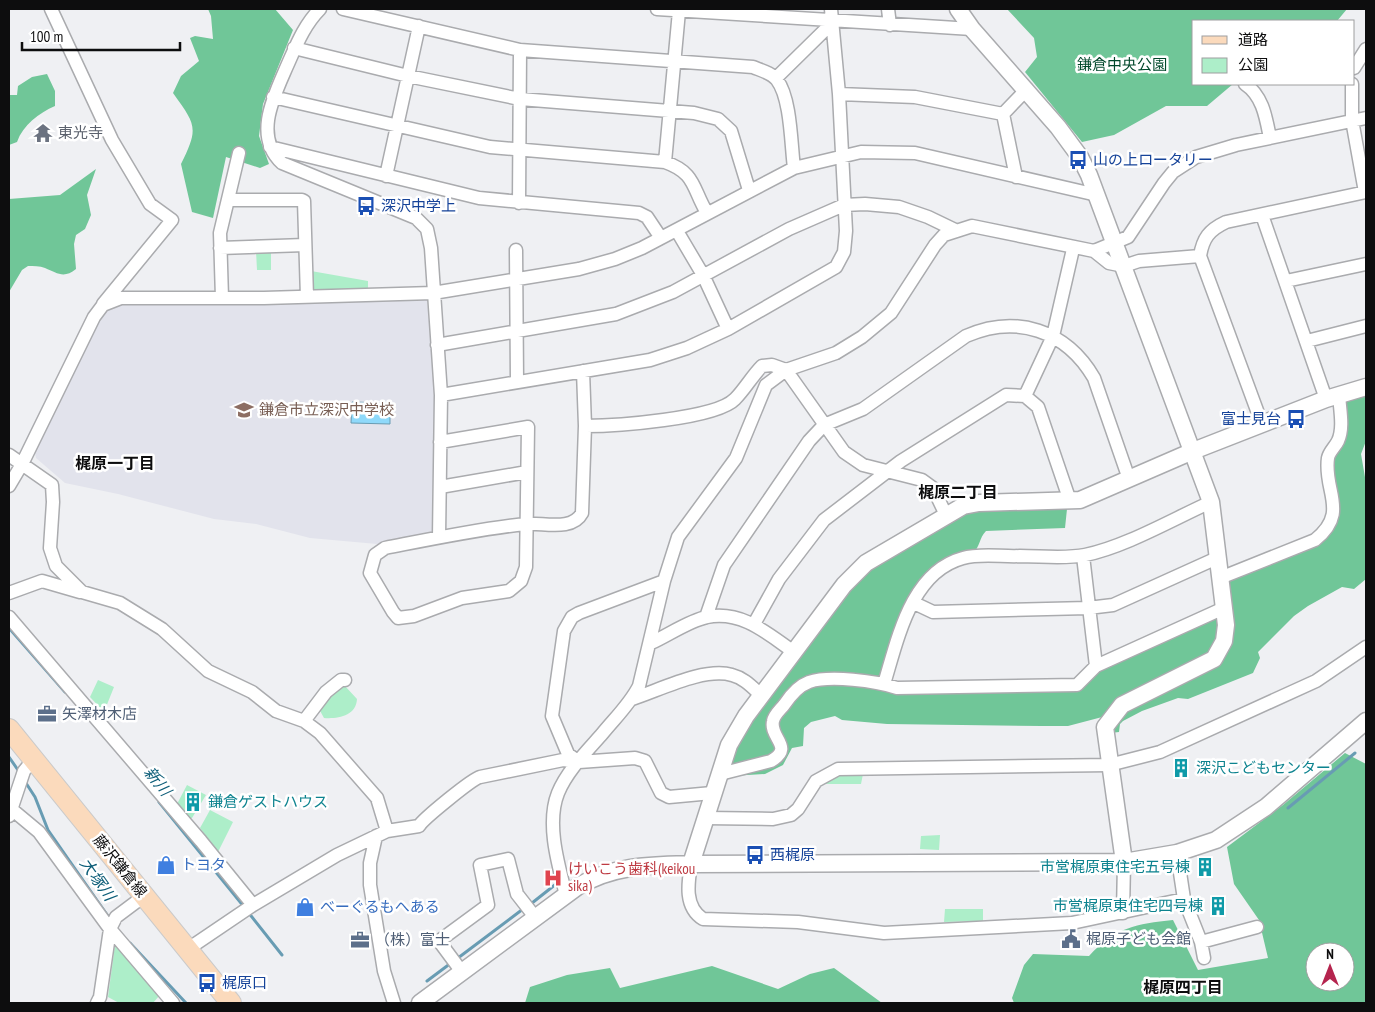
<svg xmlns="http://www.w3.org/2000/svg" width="1375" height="1012" font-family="'PT Sans Narrow','Noto Sans JP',sans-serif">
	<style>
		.built { fill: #e2e3ec }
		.green { fill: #adeec9 }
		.forest { fill: #70c698; fill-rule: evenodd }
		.water { fill: #8fd9fa; stroke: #689cb3 }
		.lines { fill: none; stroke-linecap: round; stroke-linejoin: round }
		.stream { stroke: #689cb3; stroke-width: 3 }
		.minor-casing { stroke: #aaabae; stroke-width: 15 }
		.tertiary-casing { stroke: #aaabae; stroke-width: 19 }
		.primary-casing { stroke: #cacaca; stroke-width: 22 }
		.minor { stroke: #fff; stroke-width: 12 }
		.tertiary { stroke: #fff; stroke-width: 16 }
		.primary { stroke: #fbdabc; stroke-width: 20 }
		.labels { text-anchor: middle; stroke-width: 5; stroke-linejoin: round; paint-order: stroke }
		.park-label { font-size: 15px; fill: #00482b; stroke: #fff }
		.worship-label { font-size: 15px; fill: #5b616d; stroke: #fff; text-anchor: start }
		.transit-label { font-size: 15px; fill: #164399; stroke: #fff; text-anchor: start }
		.education-label { font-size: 15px; fill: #785e54; stroke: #fff; text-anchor: start }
		.service-label { font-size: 15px; fill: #4e5e75; stroke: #fff; text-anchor: start }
		.culture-label { font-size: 15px; fill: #0d838f; stroke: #fff; text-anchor: start }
		.shop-label { font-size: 15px; fill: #366cbe; stroke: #fff; text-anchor: start }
		.street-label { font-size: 15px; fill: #0d0d0e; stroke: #fff }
		.health-label { font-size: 15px; fill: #be3a42; stroke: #fff; text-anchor: start }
		.neighbourhood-label { font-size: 16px; font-weight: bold; fill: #0d0d0e; stroke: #fff }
		.water-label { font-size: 16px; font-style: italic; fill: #0e5e79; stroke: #fff }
	</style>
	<rect width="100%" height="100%" fill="#eff0f3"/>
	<path class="built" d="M427,299L436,395L435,530L431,536L377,544L310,538L256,524L214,519L118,494L65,483L36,458L34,448L106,308L122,301Z"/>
	<path class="green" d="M271,250V270H257L256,251Z
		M311,271L368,281V290L312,291Z
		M98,680L114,687L104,712L90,697Z
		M340,686H345L357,699C356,716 338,719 324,718L319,709Z
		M863,774L861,784H823L835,775Z
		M187,785L206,795L192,818H188L177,804Z
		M210,810L233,822L218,852L200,828Z
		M940,835L939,850L920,849L921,836Z
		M945,909H983V921L944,922Z
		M115,945L159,996L153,1003H119L108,997Z"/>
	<path class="forest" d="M208,9H275L293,30L263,104L259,136L269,164L260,168L226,157L213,218L192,212L181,164C199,128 196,125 173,93L181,76L199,61L190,38L195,36L213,39L211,16Z
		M1007,9H1347L1337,21H1194V84H1233L1207,106H1166L1114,135L1082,142L1025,72L1037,57L1034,38Z
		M47,74L55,91V106C39,113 23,125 17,142L9,145V95H17L18,86L32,77Z
		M96,169L87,195L91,215L85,229L76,235L74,244L76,269C64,279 57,273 45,268C40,266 33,266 28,266L22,270L9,292V199L60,195Z
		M1366,395V441L1361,454L1366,483V579L1354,589L1342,587L1308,606L1294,616L1258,652L1260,658L1253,673L1188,699L1178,698L1142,711L1123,721L1120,724L1119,732L1111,733L1123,711L1214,665L1229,580L1329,533L1332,472L1345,400Z
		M1061,508L1067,509L1065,528L986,531C979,538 980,547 973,553L933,570L882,676L876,680L814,677L777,707C777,719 780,736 778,748C775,761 739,766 727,765L738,739L850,587L867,570L957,517L978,510Z
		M1219,617L1222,625L1211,655L1106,716L1068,726H1042L887,724L842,720L835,716L811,722L804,728L803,746L792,748L783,765L765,774L731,776L777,762L779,717L805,689L820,683L1040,690L1090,675Z
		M1345,753L1366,764V1003H1014L1012,998L1024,965L1033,954L1089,956C1116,927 1136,924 1173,920L1198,970L1268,958L1259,920L1234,884L1227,847L1283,805ZM1315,952H1345V982H1315Z
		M712,966L778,989L810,974L834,968L882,1003H525L530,987L567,975L610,968L620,988Z"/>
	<path class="water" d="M352,402L390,403V424L351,423Z"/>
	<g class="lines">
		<path class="stream" d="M9,628L65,692
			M9,757L20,773
			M24,780L35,797L48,830L110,919
			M159,802L245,908
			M1288,808L1355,753
			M532,903L556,884
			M248,912L282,955
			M130,943L186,1003
			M458,958L523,909
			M427,981L451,963"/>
		<g class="minor-casing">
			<path id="minor" d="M51,9L112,140L150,204L172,220L103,304
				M320,9C304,25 296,46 287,66C274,96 253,136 282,163L416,218L427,229L431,248L441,395L439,537
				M343,9L520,50L753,67C760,70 772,73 777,80C791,98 791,145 794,168
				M657,9L972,29
				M888,9L890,25
				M294,48L408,76L520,99L694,113L718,119L731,131L749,190
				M1354,68L1366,49
				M776,78L833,22
				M1245,84C1263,96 1266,118 1270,138
				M1352,84V120L1365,192
				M839,94L915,97L1003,114
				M273,97L490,147L665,162C696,173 692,188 707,213
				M270,147L479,198L639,213L647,217L661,238
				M665,162L679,11
				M386,176L419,26
				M1016,177L1003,114L1027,89
				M228,200H302L304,201L307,297
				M519,203L520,50
				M1262,215L1326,399
				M677,231L703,275L728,329
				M220,248L305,245
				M516,250L517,381
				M1094,251L1109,263L1124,266L1139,261L1200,256C1203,238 1209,230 1226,222L1366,192
				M1200,256L1262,424
				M1286,281L1366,264
				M222,298L220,233L239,153
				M1307,341L1366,326
				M437,345L616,314L673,292L789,229L844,205L865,204L899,207L928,217L955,230
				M441,395L650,360L687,348L728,329L836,267L844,252L846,231L839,94L831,9
				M1025,396L1053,336L1073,249
				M585,426C614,426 716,419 735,399C745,389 752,376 762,366L772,365L786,370L844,452L863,465L922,480L933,488L946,515
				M440,442L528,427L526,567L521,581L509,591L462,598L414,616L398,618L393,612L370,573L375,555L385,548C431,539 478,529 525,524C542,522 572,532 582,513L585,426L583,371
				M9,455L52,485L53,502L50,548L56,566L82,592L120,603L162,629L208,671L252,692L276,711L304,721L320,733L377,798L387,831
				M9,486L22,464L94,317L103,305L121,298H264L433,293L579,269L615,259L642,248L794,168L861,152L915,153L1097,195
				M440,487L527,472
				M1083,556L1096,666
				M1220,578L1315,540C1350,512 1323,491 1328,458C1329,452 1335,447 1338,441C1344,428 1340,410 1339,395
				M9,593L42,581L80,592
				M914,603L933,612L1088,608L1113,605L1217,558
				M9,617L201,841L253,905
				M706,617L724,565L809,441L824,425L863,409L966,336C1016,314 1066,330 1094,378L1129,479
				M754,624L779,579L824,520L901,461L1006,395L1025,396L1038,407L1070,501
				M651,643C667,636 690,620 707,617C742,610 768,634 794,652
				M884,684C898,638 911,572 963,558C980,553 1003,557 1020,556C1041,556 1065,559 1085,555C1125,547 1173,519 1211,502
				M632,699C660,690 704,667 732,675C744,678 752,687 761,695
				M304,721L326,692L341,680H345
				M579,762L568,754L552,716L564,631L572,617L579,613L664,581
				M720,774L771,761C795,747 769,738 773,721C774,715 780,710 784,705C790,696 798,686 809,682C830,675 876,681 897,688L1077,685L1096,666L1224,608
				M9,807L39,832L110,929L173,1003
				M9,816L24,771L34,759
				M705,818L773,819L791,815L798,809L816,781L838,769L1109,765L1160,752L1316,681L1366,647
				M376,836L370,863V885L384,971L394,1003
				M1177,853L1184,899L1201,942L1204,958
				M691,864C688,883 684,907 703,919L798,922L884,933L1072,923L1184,899
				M566,895C558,864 546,823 558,793C567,771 587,751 602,734C615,718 630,704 639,686L664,581L678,537L736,458L766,385L786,370L836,353L862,337L891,313L935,245L944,235L972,226L1094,251L1128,237L1164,183L1173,172L1196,157L1236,145L1366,118
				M1123,913L1124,862
				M1201,942L1257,927
				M188,949L253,905L337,855L387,831L419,826C423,819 472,779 480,777L563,760L579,762L635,758L645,761L661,793L669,797L712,793
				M462,972L439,941L488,905L480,865L508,859L517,894L535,917
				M97,1003L100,997L110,929L116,917L144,896"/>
		</g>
		<g class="tertiary-casing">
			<path id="tertiary" d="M958,9L972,29L1058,127L1080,157L1089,175L1211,502L1226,625L1224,641L1214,659L1122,705L1105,727L1124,862
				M691,864L729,745L746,716L844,585L866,563L963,506L979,503L1080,500L1193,451L1326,399L1366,387
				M420,1003L577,887C612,865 651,865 691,864L1124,862L1177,853L1216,840L1266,807L1366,721"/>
		</g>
		<g class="primary-casing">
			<path id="primary" d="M9,729L231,1003"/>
		</g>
		<use href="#minor" class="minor"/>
		<use href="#tertiary" class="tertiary"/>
		<use href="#primary" class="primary"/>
	</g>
	<defs>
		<g id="temple-bare" transform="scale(1.5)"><path d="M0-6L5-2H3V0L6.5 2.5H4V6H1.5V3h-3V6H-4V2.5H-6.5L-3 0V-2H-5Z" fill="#6b7280" stroke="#fff" stroke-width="2.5" paint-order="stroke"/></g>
		<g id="bus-bare" transform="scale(1.5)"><path d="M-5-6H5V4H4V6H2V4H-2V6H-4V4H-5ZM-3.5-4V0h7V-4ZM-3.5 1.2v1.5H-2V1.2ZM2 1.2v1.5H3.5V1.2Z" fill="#1a4fb4" stroke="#fff" stroke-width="2.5" paint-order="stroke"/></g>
		<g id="school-bare" transform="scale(1.5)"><path d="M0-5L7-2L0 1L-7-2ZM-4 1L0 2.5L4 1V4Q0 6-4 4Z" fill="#8d6e63" stroke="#fff" stroke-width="2.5" paint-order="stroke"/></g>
		<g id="office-bare" transform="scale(1.5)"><path d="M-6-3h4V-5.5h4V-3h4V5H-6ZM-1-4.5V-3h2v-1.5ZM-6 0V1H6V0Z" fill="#5c6f8a" stroke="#fff" stroke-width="2.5" paint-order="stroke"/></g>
		<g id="building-bare" transform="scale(1.5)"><path d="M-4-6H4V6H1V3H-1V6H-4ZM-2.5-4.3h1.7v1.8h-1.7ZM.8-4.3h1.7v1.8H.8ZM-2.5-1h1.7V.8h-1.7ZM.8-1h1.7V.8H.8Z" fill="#0f9aa8" stroke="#fff" stroke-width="2.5" paint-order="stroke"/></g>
		<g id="shop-bare" transform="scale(1.5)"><path d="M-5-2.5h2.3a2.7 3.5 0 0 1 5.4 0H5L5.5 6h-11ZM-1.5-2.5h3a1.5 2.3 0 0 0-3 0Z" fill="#3f7fe0" stroke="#fff" stroke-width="2.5" paint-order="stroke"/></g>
		<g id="hospital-bare" transform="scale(1.5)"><path d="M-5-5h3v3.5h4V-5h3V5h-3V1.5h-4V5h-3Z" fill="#e0444e" stroke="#fff" stroke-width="2.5" paint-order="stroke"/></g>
		<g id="civic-bare" transform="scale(1.5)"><path d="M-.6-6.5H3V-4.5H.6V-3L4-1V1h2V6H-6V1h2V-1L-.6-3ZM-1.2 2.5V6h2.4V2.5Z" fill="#5c6f8a" stroke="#fff" stroke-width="2.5" paint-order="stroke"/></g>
	</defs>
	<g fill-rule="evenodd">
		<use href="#temple-bare" x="43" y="133"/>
		<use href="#bus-bare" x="1078" y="160"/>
		<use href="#bus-bare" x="366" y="206"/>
		<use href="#school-bare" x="244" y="410"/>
		<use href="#bus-bare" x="1296" y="419"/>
		<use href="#office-bare" x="47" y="714"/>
		<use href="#building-bare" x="1181" y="768"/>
		<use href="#building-bare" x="193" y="802"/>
		<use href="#bus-bare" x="755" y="855"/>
		<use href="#shop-bare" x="166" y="865"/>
		<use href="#building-bare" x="1205" y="867"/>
		<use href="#hospital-bare" x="553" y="878"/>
		<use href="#building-bare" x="1218" y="906"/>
		<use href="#shop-bare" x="305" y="907"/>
		<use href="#civic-bare" x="1071" y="939"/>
		<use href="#office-bare" x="360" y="940"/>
		<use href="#bus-bare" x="207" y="983"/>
	</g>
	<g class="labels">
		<g class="park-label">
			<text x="1122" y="70">鎌倉中央公園</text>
		</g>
		<g class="worship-label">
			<text x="58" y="138">東光寺</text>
		</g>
		<g class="transit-label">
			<text x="1093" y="165">山の上ロータリー</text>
			<text x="381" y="211">深沢中学上</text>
			<text x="1281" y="424" text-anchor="end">富士見台</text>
			<text x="770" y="860">西梶原</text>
			<text x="222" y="988">梶原口</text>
		</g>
		<g class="education-label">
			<text x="259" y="415">鎌倉市立深沢中学校</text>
		</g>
		<g class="service-label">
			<text x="62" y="719">矢澤材木店</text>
			<text x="1086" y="944">梶原子ども会館</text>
			<text x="375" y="945">（株）富士</text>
		</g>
		<g class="culture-label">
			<text x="1196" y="773">深沢こどもセンター</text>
			<text x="208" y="807">鎌倉ゲストハウス</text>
			<text x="1190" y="872" text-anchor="end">市営梶原東住宅五号棟</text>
			<text x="1203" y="911" text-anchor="end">市営梶原東住宅四号棟</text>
		</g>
		<g class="shop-label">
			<text x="181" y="870">トヨタ</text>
			<text x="320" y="912">べーぐるもへある</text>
		</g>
		<g class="street-label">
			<text transform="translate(120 866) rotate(51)" y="5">藤沢鎌倉線</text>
		</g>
		<g class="health-label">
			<text x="568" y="874">けいこう歯科(keikou<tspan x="568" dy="17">sika)</tspan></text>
		</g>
		<g class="neighbourhood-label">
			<text x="115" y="469">梶原一丁目</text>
			<text x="958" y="498">梶原二丁目</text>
			<text x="1183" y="993">梶原四丁目</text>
		</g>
		<g class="water-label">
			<text transform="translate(158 781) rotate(51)" y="6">新川</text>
			<text transform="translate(98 879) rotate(55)" y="6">大塚川</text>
		</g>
	</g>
	<rect width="1375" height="1012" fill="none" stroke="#0d0d0e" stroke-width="20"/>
	<rect x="1192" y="20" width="162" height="65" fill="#ffffff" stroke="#9e9e9f"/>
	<rect x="1202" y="36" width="25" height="8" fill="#fbdabc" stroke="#9e9e9f"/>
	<text x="1238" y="45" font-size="15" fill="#0d0d0e">道路</text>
	<rect x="1202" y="58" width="25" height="15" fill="#adeec9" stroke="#9e9e9f"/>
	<text x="1238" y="70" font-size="15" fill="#0d0d0e">公園</text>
	<g transform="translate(1330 967)"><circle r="24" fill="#ffffff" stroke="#9e9e9f"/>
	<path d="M0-4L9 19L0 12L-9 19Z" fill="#b5244e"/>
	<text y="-8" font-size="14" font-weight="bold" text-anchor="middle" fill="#0d0d0e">N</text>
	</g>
	<path d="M22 42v8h158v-8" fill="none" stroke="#0d0d0e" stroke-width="2.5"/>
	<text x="30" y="42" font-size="15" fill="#0d0d0e" stroke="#ffffff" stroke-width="4" paint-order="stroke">100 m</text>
</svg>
